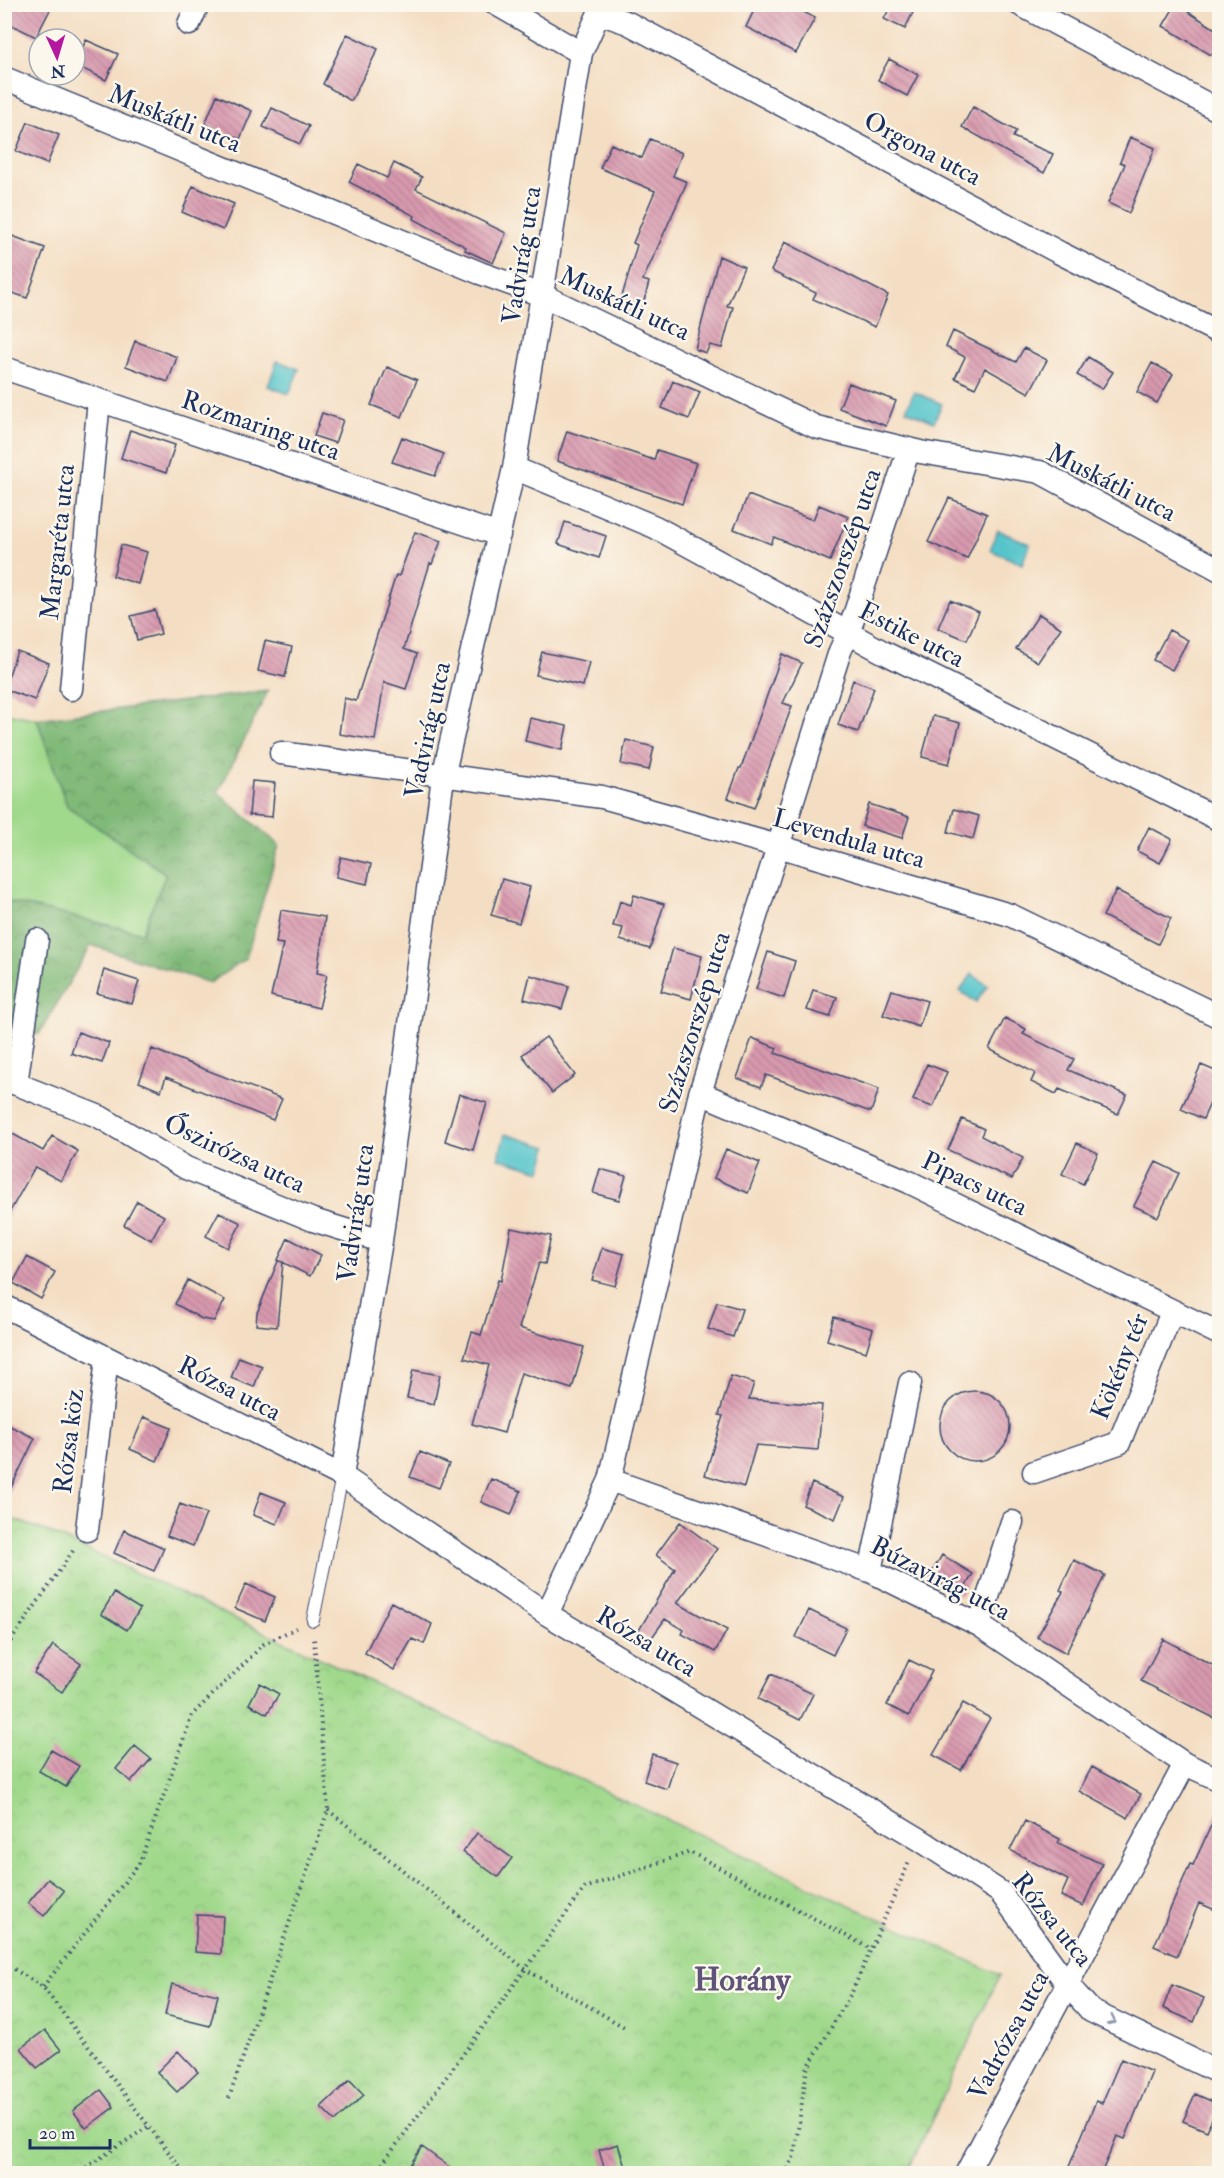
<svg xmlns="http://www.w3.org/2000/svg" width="1224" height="2178" font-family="'IM FELL Double Pica',serif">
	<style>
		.green { fill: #a0d98c; stroke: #5e8475; stroke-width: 1.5 }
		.forest { fill: url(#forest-crowns); stroke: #4e746b; stroke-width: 1.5 }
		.park { fill: url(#park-crowns); stroke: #5e8475; stroke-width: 1.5 }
		.water { fill: #57c5cb; stroke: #397a94; stroke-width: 1.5 }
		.building { fill: url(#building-back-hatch) }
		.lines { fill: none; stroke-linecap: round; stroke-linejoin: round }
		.service-casing { stroke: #3c496d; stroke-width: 14 }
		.minor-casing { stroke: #3c496d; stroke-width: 25 }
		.path { stroke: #3c496d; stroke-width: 4; stroke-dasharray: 1.5 4.5; stroke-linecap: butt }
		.service { stroke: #fff; stroke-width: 12 }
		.minor { stroke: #fff; stroke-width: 22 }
		.oneway { stroke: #8d97ae }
		.labels { text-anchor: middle; stroke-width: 5; stroke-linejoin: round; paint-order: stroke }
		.street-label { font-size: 26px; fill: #1b2f5e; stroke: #fbf7ec }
		.district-label { font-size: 32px; font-weight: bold; fill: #5e547a; stroke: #fbf7ec }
	</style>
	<defs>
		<pattern id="forest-crowns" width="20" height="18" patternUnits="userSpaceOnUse" patternTransform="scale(1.5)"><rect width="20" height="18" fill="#80b978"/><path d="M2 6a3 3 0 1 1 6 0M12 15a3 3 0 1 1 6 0" fill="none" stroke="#689766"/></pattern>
		<pattern id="park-crowns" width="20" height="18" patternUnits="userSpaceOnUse" patternTransform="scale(1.5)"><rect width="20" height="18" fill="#a0d98c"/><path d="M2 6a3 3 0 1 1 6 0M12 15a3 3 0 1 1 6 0" fill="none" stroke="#89bb7b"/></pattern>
		<pattern id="building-back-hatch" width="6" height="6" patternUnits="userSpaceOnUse" patternTransform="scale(1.5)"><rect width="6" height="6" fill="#d99aaf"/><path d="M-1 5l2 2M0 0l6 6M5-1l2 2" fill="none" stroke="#af7e92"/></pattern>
	</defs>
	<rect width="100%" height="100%" fill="#fbf7ec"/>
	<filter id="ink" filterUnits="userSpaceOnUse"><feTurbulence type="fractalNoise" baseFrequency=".0167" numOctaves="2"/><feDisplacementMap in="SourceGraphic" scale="12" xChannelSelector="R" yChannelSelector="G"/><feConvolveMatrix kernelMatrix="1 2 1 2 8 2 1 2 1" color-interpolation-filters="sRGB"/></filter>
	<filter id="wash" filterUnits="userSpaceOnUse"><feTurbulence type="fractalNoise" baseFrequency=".008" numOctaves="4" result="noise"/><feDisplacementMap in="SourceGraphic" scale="24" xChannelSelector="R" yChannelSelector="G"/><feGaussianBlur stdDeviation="1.35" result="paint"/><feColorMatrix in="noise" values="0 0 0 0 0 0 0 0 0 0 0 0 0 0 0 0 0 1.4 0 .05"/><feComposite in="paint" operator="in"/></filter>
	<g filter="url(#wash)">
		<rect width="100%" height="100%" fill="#f4dec3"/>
		<path class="green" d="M5,713L37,719L67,806L166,874L142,933L5,901Z"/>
		<path class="forest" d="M268,691L218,793L279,845L246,958L210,983L91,945L39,1034L5,1036V901L142,933L166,874L67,806L37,719Z"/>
		<path class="park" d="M4,1516L51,1533L1000,1975L907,2173H5Z"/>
		<path class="water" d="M277,361L299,369L289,394L268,386Z
			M914,392L942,404L934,422L906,410Z
			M998,530L1030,544L1022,564L990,550Z
			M972,974L988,986L976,1002L960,991Z
			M505,1134L548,1147L541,1171L498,1158Z"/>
		<g id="blocks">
			<path class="building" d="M14,4H53L36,37L6,22Z
				M757,4H789L815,18L796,53L746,27Z
				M892,4H917L905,29L884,19Z
				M1176,4L1220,32V42L1211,55L1163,26Z
				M347,34L378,49L351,101L323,84Z
				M86,40L118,54L106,80L75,65Z
				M889,59L918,75L907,96L878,80Z
				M217,95L252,111L240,139L205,124Z
				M973,107L1016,131L1013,137L1053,154L1044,173L962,127Z
				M272,108L309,126L300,144L263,127Z
				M28,122L59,135L47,164L16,151Z
				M1130,137L1155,148L1129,213L1108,203L1125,164L1120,162Z
				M650,139L682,153L673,176L687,182L643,280L649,282L640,316L618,310L637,245L633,243L655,191L600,168L611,144L642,158Z
				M394,163L422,177L416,189L506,233L493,263L465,250L466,247L414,219L415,216L349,182L358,164L387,178Z
				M193,186L234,204L223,230L182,212Z
				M4,233L45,248L27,298L4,290Z
				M785,242L888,295L875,327L813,299L816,293L771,271Z
				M719,256L744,267L727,306L733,307L722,348L710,345L706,353L695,349Z
				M953,331L1016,362L1024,348L1047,360L1029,393L985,368L975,388L955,378L965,357L946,347Z
				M135,341L177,357L168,382L126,366Z
				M1088,357L1113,372L1102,389L1077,375Z
				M1152,363L1173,374L1157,403L1137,392Z
				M387,367L417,380L402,417L371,405Z
				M673,381L700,392L689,419L662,408Z
				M849,383L896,401L886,426L839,408Z
				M322,413L343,420L335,443L314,436Z
				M130,430L175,445L166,473L121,458Z
				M567,431L654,460L657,450L696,463L682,504L557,461Z
				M402,437L444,454L435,476L392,462Z
				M748,495L813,520L819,505L848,517L830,561L774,537L771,544L734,529Z
				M949,498L987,514L967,559L928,542Z
				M565,522L606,536L599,558L558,544Z
				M415,532L441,541L432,564L430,563L404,649L417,654L406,689L384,682L375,740L339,734L344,698L356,701L396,575L399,576Z
				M121,545L147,552L138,584L113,576Z
				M950,600L979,612L967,640L938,628Z
				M155,610L161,634L137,640L131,616Z
				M1039,614L1061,628L1038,662L1016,649Z
				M1169,630L1188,640L1172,670L1153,660Z
				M265,641L292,647L285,677L258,671Z
				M17,651L49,663L35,700L4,689Z
				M542,652L589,662L583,686L536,675Z
				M782,654L802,663L783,703L792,706L754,808L728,798L739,768H741Z
				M853,680L874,688L858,732L838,725Z
				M933,716L960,723L949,764L922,757Z
				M530,718L567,726L562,750L525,741Z
				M626,740L654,747L649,770L621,764Z
				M252,781L275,783L272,817L249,815Z
				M869,804L909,817L902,838L862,826Z
				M954,809L979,816L973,839L948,832Z
				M1149,827L1172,839L1160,863L1137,851Z
				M341,857L371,864L367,884L336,877Z
				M502,879L530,887L519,923L491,915Z
				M1116,890L1171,918L1158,944L1103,916Z
				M634,895L664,904L650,949L620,940L623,928L613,926L620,901L631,905Z
				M281,910L325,917L317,973L327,975L319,1008L271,996L283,944L276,943Z
				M673,948L702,956L691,999L661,991Z
				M768,952L795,961L784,998L756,989Z
				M104,970L139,981L132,1004L97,993Z
				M530,975L569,986L562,1009L524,999Z
				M813,990L837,997L830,1017L807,1010Z
				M892,990L927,1001L919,1027L883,1015Z
				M1005,1018L1026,1029L1023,1034L1074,1059L1068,1070L1127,1095L1118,1114L1059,1089L1056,1094L1031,1082L1035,1073L989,1049Z
				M78,1032L109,1043L102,1063L71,1053Z
				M546,1037L575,1075L552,1093L522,1055Z
				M752,1038L777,1048L775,1053L879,1089L871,1112L766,1075L761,1087L737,1078Z
				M152,1049L282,1099L273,1120L166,1077L161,1091L139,1082Z
				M927,1064L947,1072L933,1107L913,1100Z
				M1201,1065L1220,1073V1081L1203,1119L1181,1109Z
				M459,1094L487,1103L473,1150L445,1141Z
				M962,1119L984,1129L981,1136L1023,1158L1012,1179L948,1150Z
				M4,1129L43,1151L52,1136L78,1151L61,1181L35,1167L4,1222Z
				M1077,1143L1098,1153L1083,1184L1062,1174Z
				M726,1149L760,1163L748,1193L714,1178Z
				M1156,1162L1179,1173L1158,1217L1134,1206Z
				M600,1169L626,1176L619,1200L593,1193Z
				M137,1201L164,1216L151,1240L124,1225Z
				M219,1212L241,1223L228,1248L206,1236Z
				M511,1228L551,1236L545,1264L539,1263L519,1328L584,1347L572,1389L521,1373L504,1433L472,1424L489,1365L464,1358L472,1332L481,1335L498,1280L501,1281Z
				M288,1238L321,1255L310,1276L278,1260Z
				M602,1248L624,1254L615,1286L592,1280Z
				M27,1257L55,1272L41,1299L13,1283Z
				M278,1261L283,1262L277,1327L256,1325L257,1313Z
				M188,1280L225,1300L214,1321L202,1319L175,1304Z
				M717,1302L742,1309L733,1337L708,1329Z
				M834,1317L873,1329L866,1352L827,1340Z
				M239,1357L262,1366L254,1387L231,1378Z
				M413,1370L440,1375L434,1404L407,1398Z
				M731,1376L754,1383L749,1399L822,1405L818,1450L756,1445L744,1487L705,1475L723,1416L719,1415Z
				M940 1426a35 35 0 1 1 70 0a35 35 0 1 1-70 0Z
				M144,1417L171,1428L157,1461L130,1449Z
				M4,1423L35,1438L4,1502Z
				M420,1452L449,1464L439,1488L410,1477Z
				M491,1479L521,1491L511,1515L481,1502Z
				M812,1483L844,1497L835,1519L803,1505Z
				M261,1492L286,1502L277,1524L253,1515Z
				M180,1504L206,1514L193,1546L167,1536Z
				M680,1522L717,1549L677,1603L727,1630L715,1652L682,1634L684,1630L665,1619L650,1640L638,1632L675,1569L656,1555Z
				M124,1530L164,1548L154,1571L114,1553Z
				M942,1555L973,1574L960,1596L929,1577Z
				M1074,1560L1105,1575L1066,1653L1037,1637L1063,1592L1060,1590Z
				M246,1584L275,1597L265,1621L235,1608Z
				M114,1593L140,1609L127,1630L101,1614Z
				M391,1602L432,1624L424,1644L412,1639L394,1670L365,1653Z
				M809,1610L846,1628L833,1655L796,1637Z
				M1163,1639L1220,1669V1721L1141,1681Z
				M53,1645L81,1664L62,1692L34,1673Z
				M909,1660L932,1671L909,1716L887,1705Z
				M771,1674L813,1694L800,1720L758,1699Z
				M260,1683L279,1694L267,1714L249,1704Z
				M963,1703L990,1718L961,1770L933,1755Z
				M135,1746L151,1759L131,1782L116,1769Z
				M51,1750L79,1766L66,1787L39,1771Z
				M652,1754L676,1762L667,1789L644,1781Z
				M1092,1767L1141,1794L1128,1818L1079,1791Z
				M1220,1806V1912L1199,1903L1177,1956L1154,1946L1190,1864L1193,1865Z
				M1025,1821L1060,1839L1058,1843L1102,1864L1083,1906L1061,1896L1068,1880L1010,1850Z
				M477,1833L512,1858L498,1877L463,1852Z
				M48,1879L64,1891L44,1916L28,1903Z
				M197,1915L223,1916L221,1954L195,1952Z
				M172,1984L218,1995L210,2026L165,2015Z
				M1172,1985L1204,1998L1194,2022L1163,2008Z
				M45,2030L61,2050L37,2068L21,2048Z
				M178,2051L198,2072L177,2092L157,2072Z
				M1121,2059L1152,2072L1125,2139L1117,2136L1101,2174H1066L1096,2101L1102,2103Z
				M350,2080L364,2095L335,2121L321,2107Z
				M101,2090L114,2107L86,2128L73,2111Z
				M1195,2094L1218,2104L1207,2131L1183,2121Z
				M618,2144L627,2174H606L599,2150Z
				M422,2147L459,2174H404Z"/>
		</g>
	</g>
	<g filter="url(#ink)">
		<use href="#blocks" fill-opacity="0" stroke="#3c496d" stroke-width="1.5"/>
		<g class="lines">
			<g class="service-casing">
				<path id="service" d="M313,1620L342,1476"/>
			</g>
			<g class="minor-casing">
				<path id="minor" d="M496,4L581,53
					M1019,4L1220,111
					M599,13L628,23L1060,253L1220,333
					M189,24L198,4
					M4,78L480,273L544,296L816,427L920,452L1040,472L1220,570
					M4,368L499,535
					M514,468L655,527L883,652L1220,820
					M71,689L99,400
					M281,753L602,797L778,846L1010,915L1220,1017
					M4,1079L100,1117L186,1168L313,1220L381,1241
					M16,1084L37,940
					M700,1093L909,1182L1220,1334
					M4,1306L342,1476L547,1614L919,1839L1000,1892L1068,1985L1091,2011L1220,2073
					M1034,1472L1119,1443L1172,1312
					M342,1476L381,1241L443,777L514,468L581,53L603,4
					M610,1480L870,1571L979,1625L1185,1764L1220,1780
					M87,1530L107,1358
					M870,1571L910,1383
					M547,1614L610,1480L700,1093L840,651L848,634L909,449
					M979,1625L1012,1522
					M966,2174L1185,1764"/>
			</g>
			<path class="path" d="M4,1651L75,1548
				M328,1810L525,1969L624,2027
				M4,1963L43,1987L185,2174
				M43,1987L140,1862L192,1715L264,1644L296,1628
				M229,2098L328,1810L314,1639
				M76,2174L149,2126
				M375,2174L585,1888L690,1852L871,1949
				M785,2174L794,2156L807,2069L852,1992L909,1862"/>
			<use href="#service" class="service"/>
			<use href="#minor" class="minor"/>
		</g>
		<defs><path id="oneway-chevron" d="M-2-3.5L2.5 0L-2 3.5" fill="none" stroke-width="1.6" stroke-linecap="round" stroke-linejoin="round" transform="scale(1.5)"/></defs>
		<use class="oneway" href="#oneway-chevron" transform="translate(1112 2021) rotate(26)"/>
	</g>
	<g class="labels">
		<g class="street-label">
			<text transform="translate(175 118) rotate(22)" y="9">Muskátli utca</text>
			<text transform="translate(923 148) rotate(28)" y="9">Orgona utca</text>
			<text transform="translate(521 255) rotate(-81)" y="9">Vadvirág utca</text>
			<text transform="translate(625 303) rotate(25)" y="9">Muskátli utca</text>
			<text transform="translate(261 425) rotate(19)" y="9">Rozmaring utca</text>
			<text transform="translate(1112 482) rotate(27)" y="9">Muskátli utca</text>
			<text transform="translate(57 542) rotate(-84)" y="9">Margaréta utca</text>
			<text transform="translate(842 558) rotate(-71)" y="9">Százszorszép utca</text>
			<text transform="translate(912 634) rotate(27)" y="9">Estike utca</text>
			<text transform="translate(427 730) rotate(-78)" y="9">Vadvirág utca</text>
			<text transform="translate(849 838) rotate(16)" y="9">Levendula utca</text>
			<text transform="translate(694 1022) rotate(-73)" y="9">Százszorszép utca</text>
			<text transform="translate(235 1153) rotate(25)" y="9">Őszirózsa utca</text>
			<text transform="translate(975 1183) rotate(26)" y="9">Pipacs utca</text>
			<text transform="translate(355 1213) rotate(-82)" y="9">Vadvirág utca</text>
			<text transform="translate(1119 1366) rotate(-68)" y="9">Kökény tér</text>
			<text transform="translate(230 1388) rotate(27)" y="9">Rózsa utca</text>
			<text transform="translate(68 1441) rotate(-83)" y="9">Rózsa köz</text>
			<text transform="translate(941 1578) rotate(27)" y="9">Búzavirág utca</text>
			<text transform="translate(647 1641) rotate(31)" y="9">Rózsa utca</text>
			<text transform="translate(1053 1919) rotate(51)" y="9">Rózsa utca</text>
			<text transform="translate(1008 2035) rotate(-62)" y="9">Vadrózsa utca</text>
		</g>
		<g class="district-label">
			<text x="742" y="1990">Horány</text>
		</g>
	</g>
	<rect width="1224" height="2178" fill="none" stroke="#fbf7ec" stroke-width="24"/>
	<g transform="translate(57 57) rotate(176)"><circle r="28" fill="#fbf7ec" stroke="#a1a7b3" stroke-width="1.5"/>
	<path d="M0-4.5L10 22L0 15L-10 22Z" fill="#b5179e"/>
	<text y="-9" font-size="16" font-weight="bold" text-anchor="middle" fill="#1b2f5e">N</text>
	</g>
	<path d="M30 2139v9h80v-9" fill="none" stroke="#1b2f5e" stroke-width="3"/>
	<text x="39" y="2139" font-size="18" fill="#1b2f5e" stroke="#fbf7ec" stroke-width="4.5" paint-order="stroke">20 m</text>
</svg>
